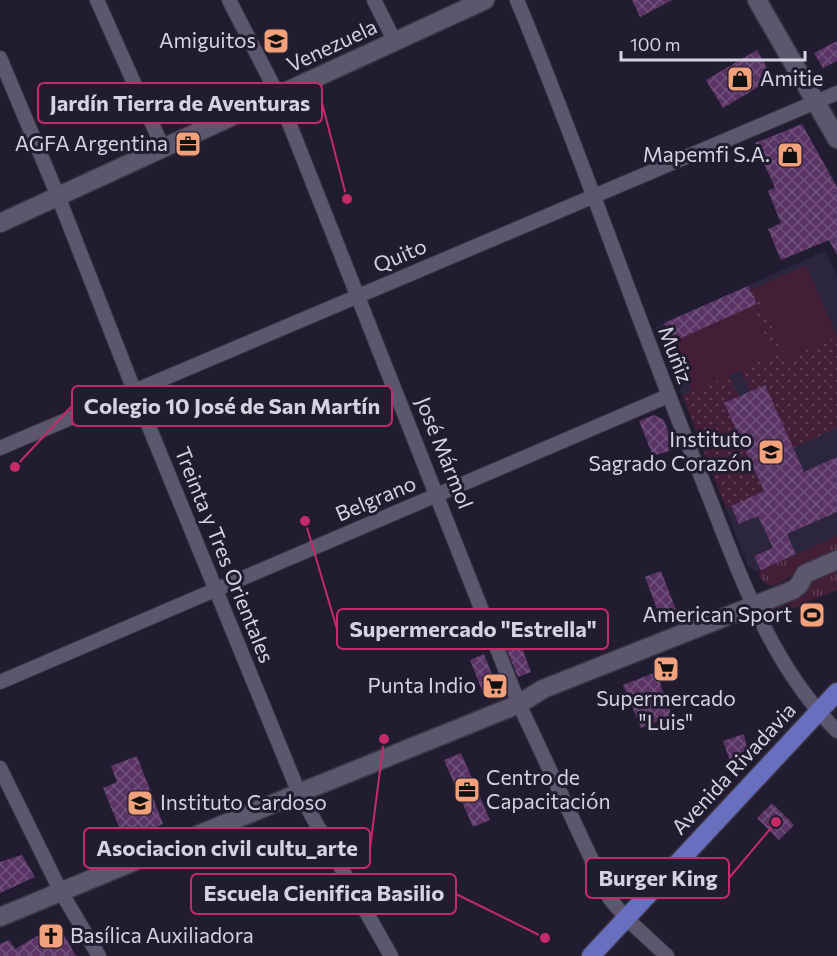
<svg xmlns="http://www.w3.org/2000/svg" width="837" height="956" font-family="Commissioner,sans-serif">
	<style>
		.built { fill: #2c253e }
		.grass { fill: url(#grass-dots) }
		.park { fill: url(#park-tufts) }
		.garden { fill: #431f37 }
		.building { fill: url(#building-cross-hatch) }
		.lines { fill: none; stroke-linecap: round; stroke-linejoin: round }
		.street-casing { stroke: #3c3747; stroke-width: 16 }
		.secondary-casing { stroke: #3c3747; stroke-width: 21 }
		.primary-casing { stroke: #3c3747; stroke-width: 21 }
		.street { stroke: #5d576d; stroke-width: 14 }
		.secondary { stroke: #5d576d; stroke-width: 18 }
		.primary { stroke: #686fbf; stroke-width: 18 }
		.labels { text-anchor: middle; stroke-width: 6; stroke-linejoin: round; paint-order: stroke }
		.poi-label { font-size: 21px; fill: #d6d3e0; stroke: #221c30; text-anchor: end }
		.street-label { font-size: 21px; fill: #d6d3e0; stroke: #221c30 }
		.leader { fill: none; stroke: #c42b68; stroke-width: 2 }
		.callout-dot { fill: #c42b68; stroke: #221c30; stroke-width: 2 }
		.callout { fill: #221c30; stroke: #c42b68; stroke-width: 2 }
		.callout-label { font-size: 22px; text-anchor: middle; font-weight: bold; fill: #d6d3e0 }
	</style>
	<defs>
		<pattern id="grass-dots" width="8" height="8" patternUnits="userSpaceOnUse" patternTransform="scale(1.5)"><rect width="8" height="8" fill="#431f37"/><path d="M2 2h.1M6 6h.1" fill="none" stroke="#5d3f54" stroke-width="1.8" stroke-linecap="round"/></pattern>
		<pattern id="park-tufts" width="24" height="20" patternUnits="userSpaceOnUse" patternTransform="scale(1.5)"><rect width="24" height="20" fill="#431f37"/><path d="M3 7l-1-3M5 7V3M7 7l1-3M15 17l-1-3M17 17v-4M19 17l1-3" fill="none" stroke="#5d3f54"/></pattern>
		<pattern id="building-cross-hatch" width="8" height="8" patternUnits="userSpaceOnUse" patternTransform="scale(1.5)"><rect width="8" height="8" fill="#5b3466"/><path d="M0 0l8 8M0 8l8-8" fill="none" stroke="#72507c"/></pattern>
	</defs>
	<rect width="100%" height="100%" fill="#221c30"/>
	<path class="built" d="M825,251L837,277V536L757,572L748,566L656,327Z"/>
	<path class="grass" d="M755,288L786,358L837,336V428L793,448L765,385L750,391L740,370L774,355L752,306L756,303L750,290Z
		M729,375L739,396L725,403L767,499L753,496L726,508L682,395Z"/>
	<path class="park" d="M837,536V553L802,569L777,585L772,586L764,583L758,573L761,570Z
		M837,569V590L768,618L765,610L805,584Z"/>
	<path class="garden" d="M806,265L837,336L786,359L755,288Z
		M752,306L774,355L692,392L670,342Z"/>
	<path class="building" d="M632,0H672L640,17Z
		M837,41V61L823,68L814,53Z
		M757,50L773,78L723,108L706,80Z
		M802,124L837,187V255L829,240L781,260L768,229L781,223L768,191L775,188L755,143Z
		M748,286L757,304L672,342L664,323Z
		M765,385L804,472L837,457V512L787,534L796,554L761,570L754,556L773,548L758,516L739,524L731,506L764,491L724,403Z
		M654,415L664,420L675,449L653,456L639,421Z
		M661,571L676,610L660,617L645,577Z
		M519,640L531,672L518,677L505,645Z
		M484,654L497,687L483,693L470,660Z
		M656,672L672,716L641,728L623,685Z
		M744,734L748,753L733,770L723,741Z
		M461,753L490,820L473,827L444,760Z
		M137,756L163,824L124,839L103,788L117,782L111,766Z
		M772,803L794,825L779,840L757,818Z
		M22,855L35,877L0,893V862Z
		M58,924L76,956H0V944L9,940L15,949Z"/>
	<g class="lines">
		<g class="street-casing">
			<path id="street" d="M97,0L163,148
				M229,0L278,95L519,704L610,899L626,918L667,956
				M374,0L395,42
				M517,0C582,156 636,317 700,474C736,563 767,662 837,731
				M0,58L58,196L134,390L299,793L391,956
				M0,448L837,93
				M0,682L668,396
				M0,768L61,892L99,956"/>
		</g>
		<g class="secondary-casing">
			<path id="secondary" d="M757,0L837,139
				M0,223L485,0
				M0,917L299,793L519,704L543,689L793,590L799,585L805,574L837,560"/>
		</g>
		<g class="primary-casing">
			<path id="primary" d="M591,956L837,692"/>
		</g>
		<use href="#street" class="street"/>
		<use href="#secondary" class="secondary"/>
		<use href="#primary" class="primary"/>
	</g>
	<defs>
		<g id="school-square" transform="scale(1.35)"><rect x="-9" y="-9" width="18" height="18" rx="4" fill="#f1a17b" stroke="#221c30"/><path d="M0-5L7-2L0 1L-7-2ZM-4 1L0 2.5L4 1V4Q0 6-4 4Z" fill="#111"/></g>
		<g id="shop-square" transform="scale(1.35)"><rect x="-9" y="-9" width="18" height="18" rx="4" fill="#f1a17b" stroke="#221c30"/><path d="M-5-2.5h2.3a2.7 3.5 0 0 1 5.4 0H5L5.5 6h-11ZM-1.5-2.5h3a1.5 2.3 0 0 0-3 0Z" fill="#111"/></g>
		<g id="office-square" transform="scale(1.35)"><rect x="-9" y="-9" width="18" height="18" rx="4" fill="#f1a17b" stroke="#221c30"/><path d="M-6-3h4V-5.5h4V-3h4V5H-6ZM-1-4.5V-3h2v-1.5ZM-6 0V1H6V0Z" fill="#111"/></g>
		<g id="stadium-square" transform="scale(1.35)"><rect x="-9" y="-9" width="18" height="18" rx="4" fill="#f1a17b" stroke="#221c30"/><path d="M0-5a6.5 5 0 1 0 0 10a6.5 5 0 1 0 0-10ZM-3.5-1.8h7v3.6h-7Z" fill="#111"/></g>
		<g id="supermarket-square" transform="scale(1.35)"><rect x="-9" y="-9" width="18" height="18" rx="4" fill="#f1a17b" stroke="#221c30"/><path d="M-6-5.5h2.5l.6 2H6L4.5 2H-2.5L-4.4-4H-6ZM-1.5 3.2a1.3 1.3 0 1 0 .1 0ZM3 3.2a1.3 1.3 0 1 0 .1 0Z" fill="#111"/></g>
		<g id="church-square" transform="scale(1.35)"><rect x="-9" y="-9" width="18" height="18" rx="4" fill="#f1a17b" stroke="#221c30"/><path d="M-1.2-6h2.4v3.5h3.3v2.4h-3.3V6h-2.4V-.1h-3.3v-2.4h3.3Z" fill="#111"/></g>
	</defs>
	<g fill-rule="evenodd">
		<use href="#school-square" x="276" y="41"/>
		<use href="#shop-square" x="740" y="79"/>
		<use href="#office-square" x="188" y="144"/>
		<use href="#shop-square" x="790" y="155"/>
		<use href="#school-square" x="771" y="452"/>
		<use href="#stadium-square" x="812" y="615"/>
		<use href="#supermarket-square" x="666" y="669"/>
		<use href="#supermarket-square" x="495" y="686"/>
		<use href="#office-square" x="467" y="790"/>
		<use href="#school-square" x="140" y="803"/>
		<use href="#church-square" x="51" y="936"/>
	</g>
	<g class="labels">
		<g class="poi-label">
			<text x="256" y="48">Amiguitos</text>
			<text x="760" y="86" text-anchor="start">Amitie</text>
			<text x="168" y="151">AGFA Argentina</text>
			<text x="770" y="162">Mapemfi S.A.</text>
			<text x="752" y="447">Instituto<tspan x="752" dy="24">Sagrado Corazón</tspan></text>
			<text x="792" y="622">American Sport</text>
			<text x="476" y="693">Punta Indio</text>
			<text x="666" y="706" text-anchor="middle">Supermercado<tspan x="666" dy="24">"Luis"</tspan></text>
			<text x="486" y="785" text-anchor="start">Centro de<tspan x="486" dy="24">Capacitación</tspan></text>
			<text x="160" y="810" text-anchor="start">Instituto Cardoso</text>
			<text x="70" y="943" text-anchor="start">Basílica Auxiliadora</text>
		</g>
		<g class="street-label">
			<text transform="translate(332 46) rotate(-25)" y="7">Venezuela</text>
			<text transform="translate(400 256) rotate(-23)" y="7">Quito</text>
			<text transform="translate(675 355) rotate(69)" y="7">Muñiz</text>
			<text transform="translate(444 453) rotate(68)" y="7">José Mármol</text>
			<text transform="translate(376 499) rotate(-23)" y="7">Belgrano</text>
			<text transform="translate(224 555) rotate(68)" y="7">Treinta y Tres Orientales</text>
			<text transform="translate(734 769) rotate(-47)" y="7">Avenida Rivadavia</text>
		</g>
	</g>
	<path class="leader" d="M347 199L322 103M15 467L72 406M305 521L337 629M384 739L370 848M776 822L729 878M545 938L456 894"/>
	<g class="callout-dot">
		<circle cx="347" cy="199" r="6"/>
		<circle cx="15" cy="467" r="6"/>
		<circle cx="305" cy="521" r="6"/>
		<circle cx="384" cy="739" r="6"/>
		<circle cx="776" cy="822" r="6"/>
		<circle cx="545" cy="938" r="6"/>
	</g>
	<g class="callout">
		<rect x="38" y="83" width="284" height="40" rx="6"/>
		<rect x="72" y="386" width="320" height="40" rx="6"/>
		<rect x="337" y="609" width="271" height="40" rx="6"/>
		<rect x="84" y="828" width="286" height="40" rx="6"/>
		<rect x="586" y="858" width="143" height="40" rx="6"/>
		<rect x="191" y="874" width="265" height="40" rx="6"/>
	</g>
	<g class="callout-label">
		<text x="180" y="111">Jardín Tierra de Aventuras</text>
		<text x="232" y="414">Colegio 10 José de San Martín</text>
		<text x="473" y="637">Supermercado "Estrella"</text>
		<text x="227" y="856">Asociacion civil cultu_arte</text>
		<text x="658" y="886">Burger King</text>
		<text x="324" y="901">Escuela Cienifica Basilio</text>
	</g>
	<path d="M621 51v9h184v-9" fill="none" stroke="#d6d3e0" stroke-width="3"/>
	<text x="630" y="51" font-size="18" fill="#d6d3e0" stroke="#221c30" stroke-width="4.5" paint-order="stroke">100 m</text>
</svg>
